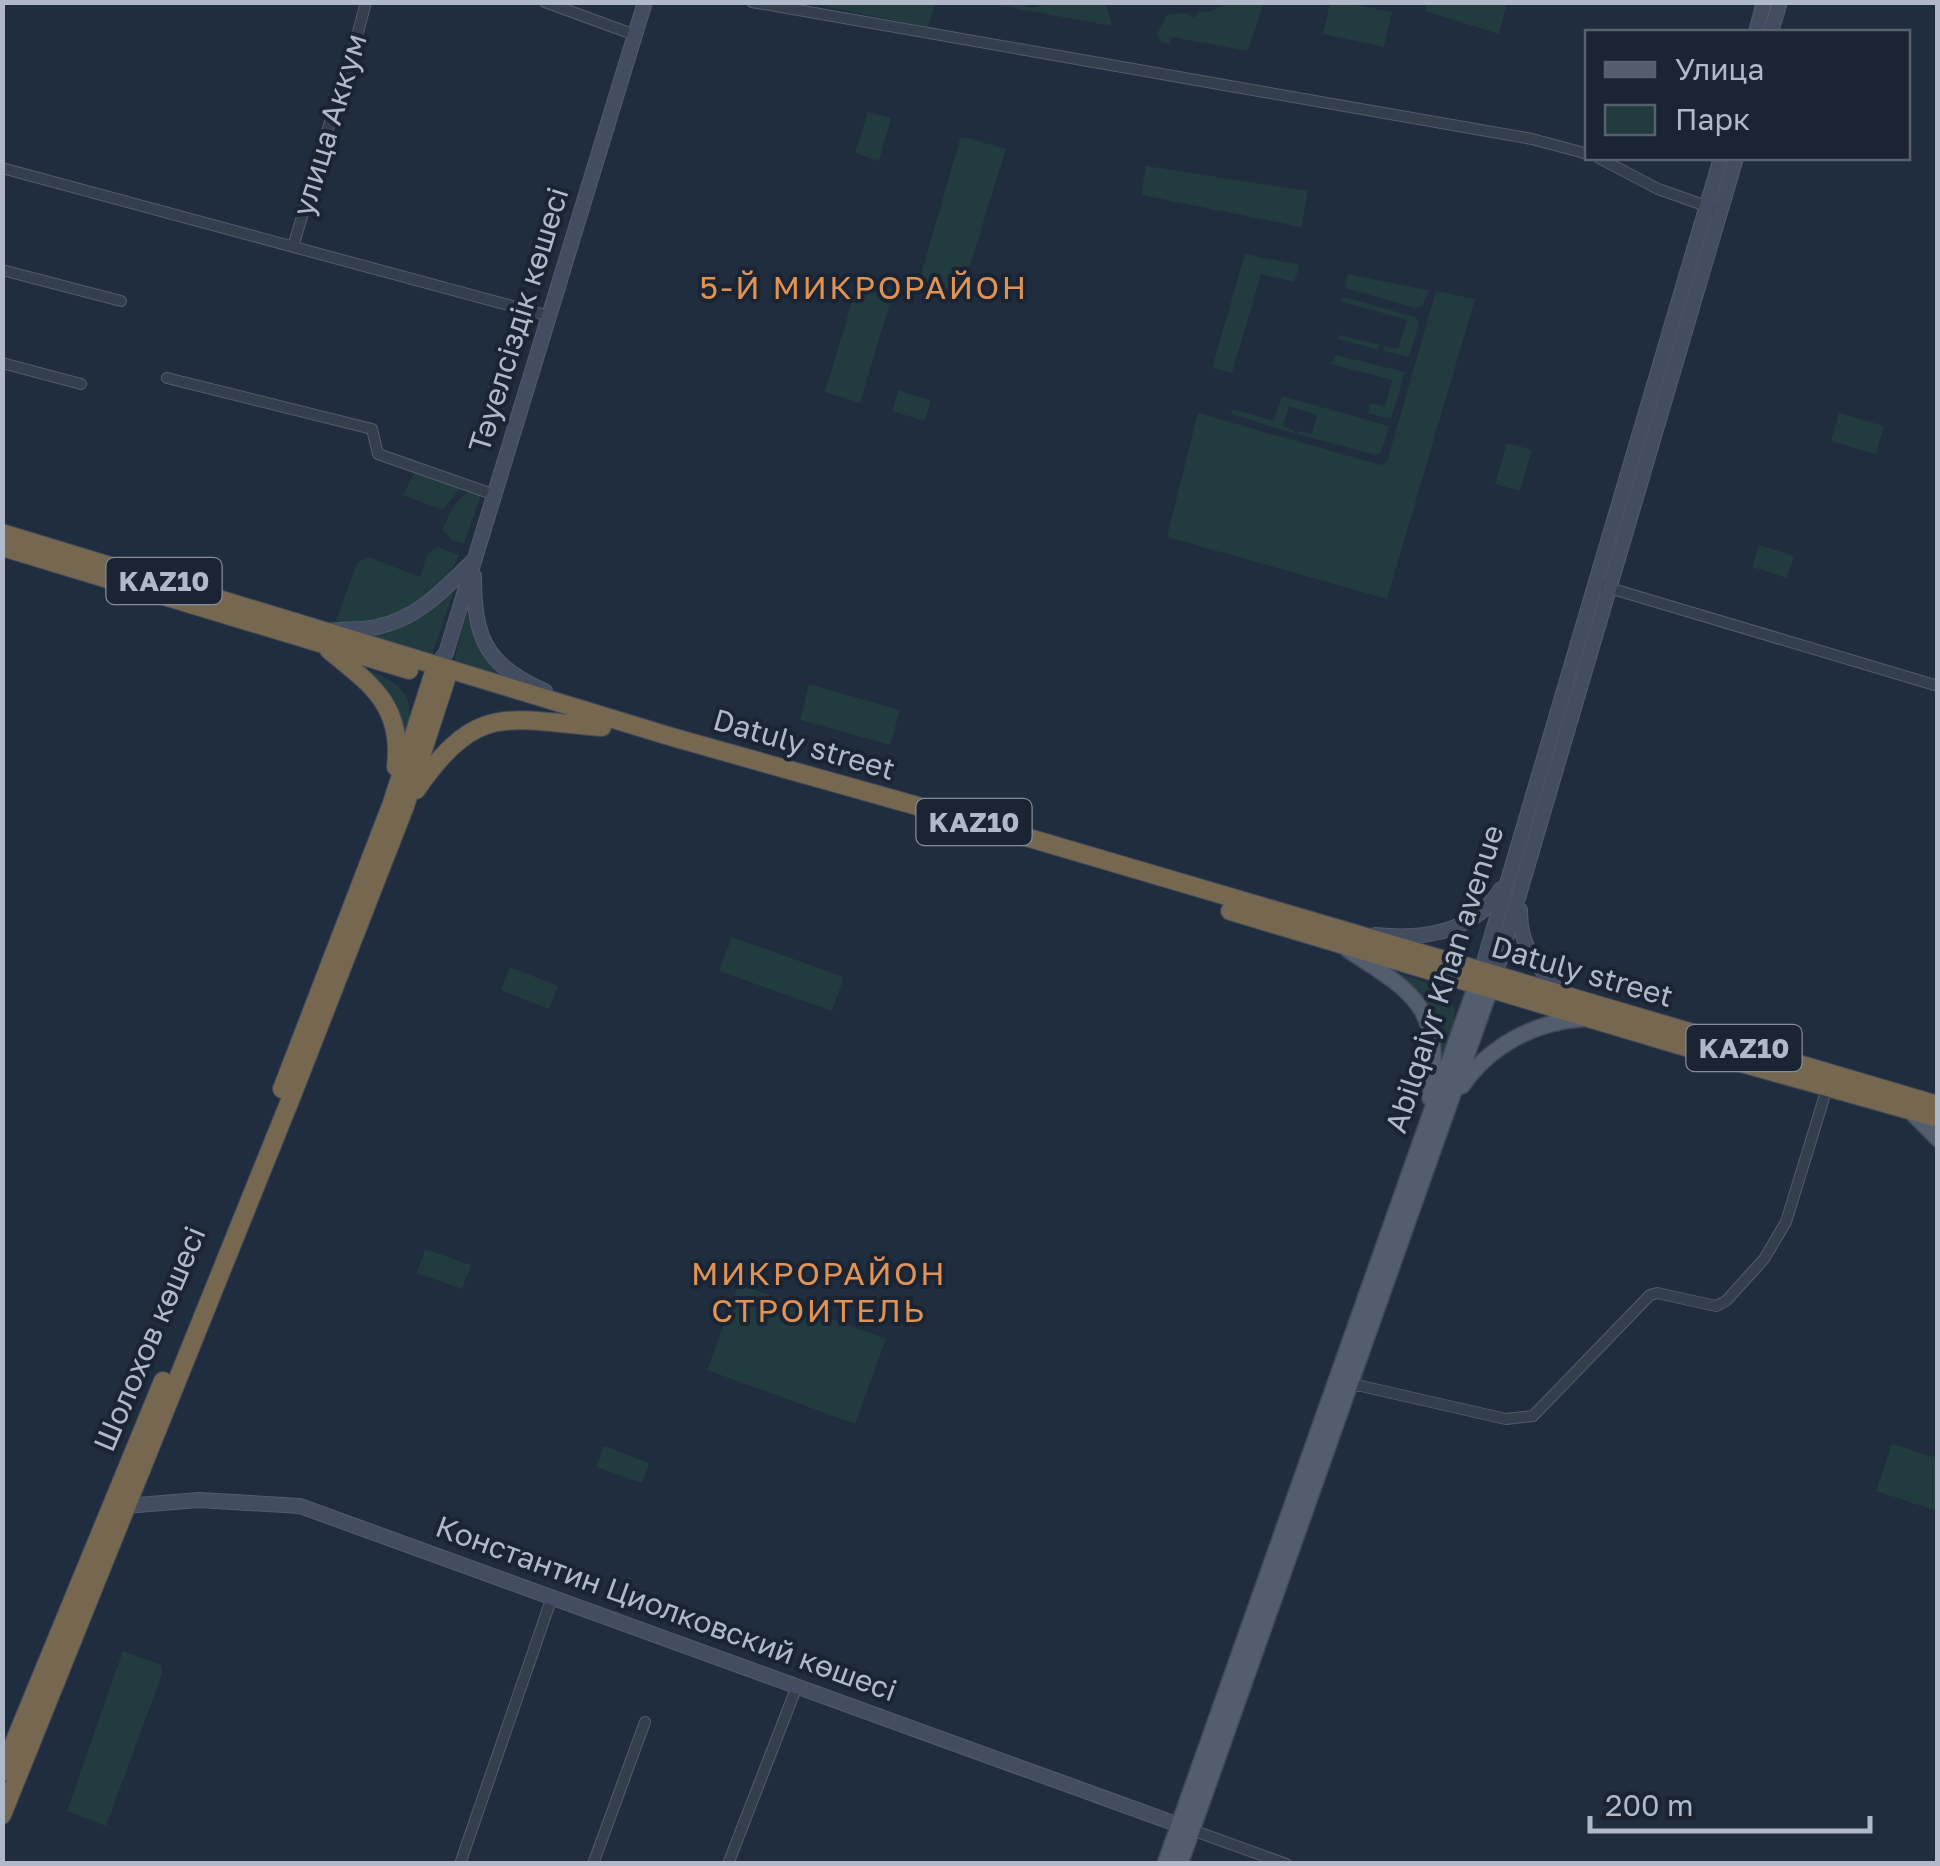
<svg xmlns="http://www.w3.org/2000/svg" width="1940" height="1866" font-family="'Golos Text',sans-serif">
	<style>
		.green { fill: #223b3f }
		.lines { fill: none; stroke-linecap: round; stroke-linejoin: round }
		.street-casing { stroke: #535c6c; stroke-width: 12 }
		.secondary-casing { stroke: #535c6c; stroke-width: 16 }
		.primary-casing { stroke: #3e4857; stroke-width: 18 }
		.highway-casing { stroke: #404959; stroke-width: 20 }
		.street { stroke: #343f4e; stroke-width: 10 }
		.secondary { stroke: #424d62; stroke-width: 14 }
		.primary { stroke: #525e6e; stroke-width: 15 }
		.highway { stroke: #756750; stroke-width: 18 }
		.labels { text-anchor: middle; stroke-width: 8; stroke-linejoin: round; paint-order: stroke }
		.shield { fill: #1a2433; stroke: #838c9d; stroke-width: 2.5 }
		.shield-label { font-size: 28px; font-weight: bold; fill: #b0b9ca }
		.street-label { font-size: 30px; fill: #b0b9ca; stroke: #1a2433 }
		.neighbourhood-label { font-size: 32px; letter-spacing: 2.5px; fill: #e09355; stroke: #1a2433 }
	</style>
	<rect width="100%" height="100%" fill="#202d3e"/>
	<path class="green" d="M808,3L936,2V3L928,27Z
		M986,3H1023L1031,8L1053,3H1106L1112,26Z
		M1226,3H1264L1248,51L1172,37L1170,44L1161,42L1157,34L1167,15L1186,13L1193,18L1199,12L1212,11Z
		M1330,3H1348L1392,12L1384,47L1323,34Z
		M1428,3V2L1507,3L1499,34L1425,11Z
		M868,112L891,118L879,161L855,153Z
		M961,136L1006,149L961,294L919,281Z
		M1146,166L1308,191L1301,227L1141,195Z
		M1245,254L1300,265L1294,282L1261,274L1232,373L1212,368Z
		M1348,274L1428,290H1429L1423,305L1415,308L1348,289L1345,284Z
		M859,278L894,289L860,403L825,392Z
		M1436,291L1475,299L1387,599L1167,537L1198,413L1380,465L1387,462Z
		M1344,297L1415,317L1419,324L1409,357L1383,351L1384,346L1379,345L1378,350L1339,339V335L1398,349L1407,320L1340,301Z
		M1336,355L1405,372L1391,419L1368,413L1371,403L1385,407L1392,380L1331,364Z
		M899,390L931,401L924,421L892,411Z
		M1282,396L1389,426L1381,453L1376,455L1297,434L1298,431L1312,434L1317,415L1289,406L1283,426L1294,430L1293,433L1231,414L1232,409L1274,421Z
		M1839,413L1884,426L1876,454L1831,441Z
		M1507,443L1532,450L1520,491L1495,484Z
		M415,472L461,487L443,510L403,495Z
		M472,491L478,492L480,498L464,543L452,540L443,530C448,514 456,497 472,491Z
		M1759,545L1794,556L1787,578L1752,567Z
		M438,547L459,555C440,600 385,634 336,621L357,563L368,557L420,577L427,554Z
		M458,579L431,658L347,633H373Z
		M471,596V611L516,683L453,665Z
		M353,665C396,679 425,693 401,744Z
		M809,684L900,710L890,745L800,720Z
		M732,937L844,977L832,1011L719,971Z
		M510,967L558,986L549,1009L501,990Z
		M1390,971C1475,994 1460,1010 1436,1082L1438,1049Z
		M425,1249L471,1265L462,1289L417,1273Z
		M739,1284L886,1339L855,1424L707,1370Z
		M1892,1444L1937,1458V1511L1876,1491Z
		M604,1446L649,1463L642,1483L596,1467Z
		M123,1651L161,1665L162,1674L106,1826L67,1811Z"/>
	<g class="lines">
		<g class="street-casing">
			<path id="street" d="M545,2L635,35
				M752,2L1532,139L1588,154
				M1599,158L1658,189L1712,208
				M2,168L549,316
				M293,247L332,115L340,101L366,2
				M2,270L121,301
				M2,363L81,384
				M167,378L372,429L378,454L495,495
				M1596,584L1938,686
				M1344,1386H1361L1506,1419L1533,1416L1650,1295L1657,1293L1716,1306L1726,1301L1764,1259L1786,1222L1828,1085
				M1192,1830L1286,1864
				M460,1864L552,1597
				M593,1864L645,1722
				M728,1864L797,1686"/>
		</g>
		<g class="secondary-casing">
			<path id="secondary" d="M1756,32L1764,2
				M1771,32L1780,2
				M474,576C474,638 486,666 545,691
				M329,631C345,629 361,630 377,627C419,618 444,589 474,560
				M436,666L446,653L645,2
				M1520,910C1519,948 1540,974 1570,995
				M1375,935C1424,940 1473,933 1501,889
				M1481,972L1721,158
				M1495,976L1736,158
				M125,1506L199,1500L300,1506L1187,1828"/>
		</g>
		<g class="primary-casing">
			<path id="primary" d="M1348,950C1417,994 1443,1009 1430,1098
				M1462,1086C1489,1046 1535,1022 1581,1019
				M1911,1112L1938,1139
				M1165,1864L1479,977
				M1180,1864L1493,981"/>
		</g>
		<g class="highway-casing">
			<path id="highway" d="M2,533L672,737L978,823L1938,1105
				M2,547L409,670
				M329,650C372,685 403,706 396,767
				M416,790C477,702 506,719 602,727
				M1230,911L1702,1052L1938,1118
				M282,1089L392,803L436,666
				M2,1772L163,1381
				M2,1815L291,1098L405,806L449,670"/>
		</g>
		<use href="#street" class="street"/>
		<use href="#secondary" class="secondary"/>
		<use href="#primary" class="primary"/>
		<use href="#highway" class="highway"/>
	</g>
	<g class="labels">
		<g class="shield">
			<rect x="106.5" y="558" width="115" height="46" rx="8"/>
			<rect x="916.5" y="799" width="115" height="46" rx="8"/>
			<rect x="1686.5" y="1025" width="115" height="46" rx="8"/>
		</g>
		<g class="shield-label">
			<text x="164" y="591">KAZ10</text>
			<text x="974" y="832">KAZ10</text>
			<text x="1744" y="1058">KAZ10</text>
		</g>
		<g class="street-label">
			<text transform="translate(330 125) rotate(-73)" y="10">улица Аккум</text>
			<text transform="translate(519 320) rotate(-73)" y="10">Тәуелсіздік көшесі</text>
			<text transform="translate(804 745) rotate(16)" y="10">Datuly street</text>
			<text transform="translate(1582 972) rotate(16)" y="10">Datuly street</text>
			<text transform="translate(1445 979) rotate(-72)" y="10">Abilqaiyr Khan avenue</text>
			<text transform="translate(150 1339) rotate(-67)" y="10">Шолохов көшесі</text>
			<text transform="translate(666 1609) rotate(20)" y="10">Константин Циолковский көшесі</text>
		</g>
		<g class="neighbourhood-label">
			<text x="864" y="299">5-Й МИКРОРАЙОН</text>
			<text x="819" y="1285">МИКРОРАЙОН<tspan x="819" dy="37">СТРОИТЕЛЬ</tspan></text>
		</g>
	</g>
	<rect width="1940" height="1866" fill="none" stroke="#b0b9ca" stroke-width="10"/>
	<rect x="1585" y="30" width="325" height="130" fill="#1a2433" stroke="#56606f" stroke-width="2.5"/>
	<rect x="1605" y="62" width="50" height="15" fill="#525e6e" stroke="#56606f" stroke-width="2.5"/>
	<text x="1675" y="80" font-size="30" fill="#b0b9ca">Улица</text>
	<rect x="1605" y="105" width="50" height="30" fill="#223b3f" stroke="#56606f" stroke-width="2.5"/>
	<text x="1675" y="130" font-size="30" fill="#b0b9ca">Парк</text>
	<path d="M1590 1816v15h280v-15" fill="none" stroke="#b0b9ca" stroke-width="5"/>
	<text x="1605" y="1816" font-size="30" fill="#b0b9ca" stroke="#1a2433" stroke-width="8" paint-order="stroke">200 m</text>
</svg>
